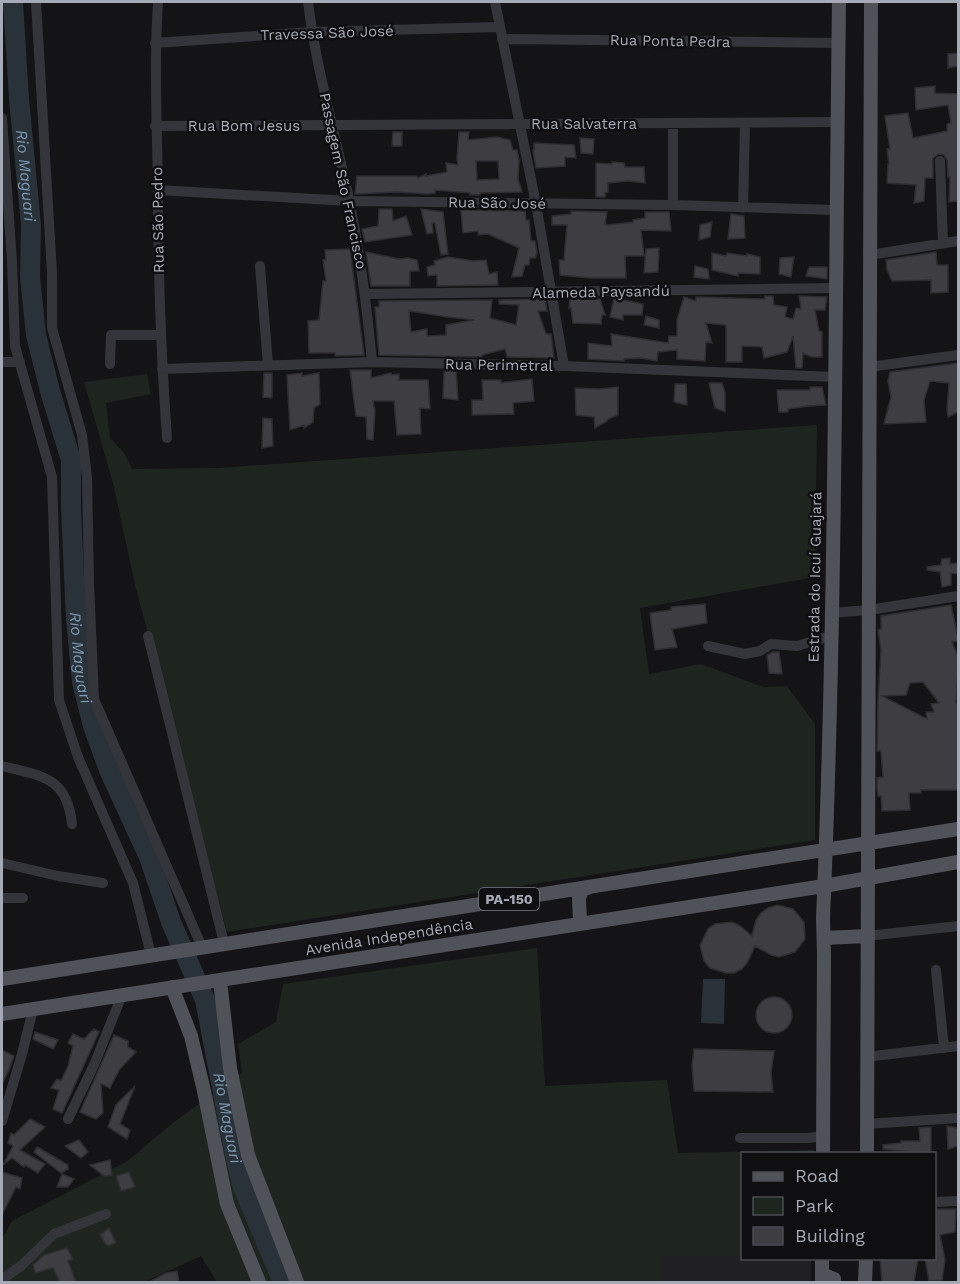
<svg xmlns="http://www.w3.org/2000/svg" width="960" height="1284" font-family="'Work Sans',sans-serif">
	<style>
		.built { fill: #201f22 }
		.green { fill: #1e251f }
		.water { fill: #2a3239 }
		.lines { fill: none; stroke-linecap: round; stroke-linejoin: round }
		.river { stroke: #2a3239; stroke-width: 20 }
		.building { fill: #3e3e42; stroke: #2e2d31; stroke-width: 1.5; fill-rule: evenodd }
		.minor { stroke: #34353a; stroke-width: 10 }
		.major { stroke: #505259; stroke-width: 14 }
		.labels { text-anchor: middle; stroke-width: 5; stroke-linejoin: round; paint-order: stroke }
		.shield { fill: #0f0e10; stroke: #787b84; stroke-width: 1.5 }
		.shield-label { font-size: 14px; font-weight: bold; fill: #a5aab6 }
		.street-label { font-size: 15px; fill: #a5aab6; stroke: #0f0e10 }
		.water-label { font-size: 16px; font-style: italic; fill: #7b97b2; stroke: #0f0e10 }
	</style>
	<rect width="100%" height="100%" fill="#141315"/>
	<path class="built" d="M661,1256H742V1258L811,1259V1282H661Z"/>
	<path class="green" d="M147,374L151,394L106,403L110,438L125,454L132,469L219,468L817,425L815,577L640,608L649,674L701,664L763,687L787,686L815,724V840L227,932L135,585L114,487L84,382Z
		M537,948L545,1086L667,1080L678,1153L814,1150V1153L742,1154V1256H661V1282H217L201,1256L144,1282H2V1239L12,1221L126,1162L174,1122L242,1073L238,1044L276,1022L283,984Z"/>
	<path class="water" d="M703,979H725L724,1024L701,1023Z"/>
	<g class="lines">
		<path class="river" id="s1" d="M13,2L19,99L31,225L30,277L36,335L50,391L71,460V509L76,620L82,682L93,726L109,770L149,857L171,922L205,1000L236,1160L243,1187L283,1282"/>
	</g>
	<path class="building" d="M958,53V66L948,68V54Z
		M935,86V93L958,94V201L949,202L950,177H948L947,160L944,155L939,154L933,158V178H925L924,201L914,203L916,185L887,183L888,164H889L887,149H890L885,116L908,113L913,138L947,131V124L951,123L948,105L916,110L915,88Z
		M393,132H402V146H392Z
		M459,132H469L468,140L497,137L510,140L513,150H517L519,160L518,179L522,192L480,193V195H470V193L435,190V193L428,194L397,192L355,194L357,176H417L418,178L426,174V176L447,172L446,163L458,165L457,158ZM476,161H498L499,179L477,180Z
		M580,138L594,139L593,154L581,153Z
		M534,143L574,145L576,158L565,157V166L536,168L533,150H534Z
		M612,162L624,163L625,167H644L645,183L628,181L608,183V192L605,193V197H596V163L612,164Z
		M379,209H392L393,221L406,216L412,235L365,242L362,229L378,226Z
		M421,209L443,212L448,254L441,255L435,223H432L433,233L427,234Z
		M461,210L525,211L526,220H529L531,241H535L537,253L535,258H530L529,265H525L522,276L512,277L519,248L488,234L478,235V231L463,233Z
		M571,211L607,212L605,224L608,225L633,222V220L645,218V212H669L671,231L641,230L644,256H625L626,278H590L560,275L559,260H564L567,225H552V216L571,214Z
		M731,214L744,216L745,238L728,239Z
		M712,222L710,237L699,240L700,225Z
		M659,248L658,272L644,273L646,249Z
		M350,249L364,355L335,356V353H309L308,321L319,320L323,281H326L323,260H326L325,250Z
		M366,252L399,259L408,258L417,260L419,271H410V286H371Z
		M936,252L937,265H948V292L931,293V280L892,281L887,270L886,260Z
		M712,253L726,256L727,253L747,256V254L760,257V274L738,273V276L712,270Z
		M448,257L473,261L486,260L489,274L497,272L498,285L437,286V275L428,276L427,267L435,265L434,261Z
		M794,257L791,277L779,274L780,258Z
		M695,266L708,269L709,279L694,277Z
		M809,267H827V279L806,276Z
		M765,296H773L774,305L787,307L785,317L793,319L796,308L801,309L799,296L827,297L825,310H815L819,331L822,332V357H812L803,353L802,368H796L793,336L787,352L764,358L762,347L742,346V362H726V325L706,323L712,343L706,342L705,361L677,359V350L658,352L657,361L641,358L624,359V361L588,359V343L612,346L611,334L668,343L669,336H677V320L684,297L696,301V297L765,299Z
		M614,298L643,304L642,315H623V320L610,317Z
		M545,299L547,311H538L546,334H551L554,358L507,357L505,349L482,355V357L379,355L375,307H379V301L492,300L490,318L516,325L519,305L499,304V300ZM409,311L448,317L474,320L446,325V335L427,336V329L411,332Z
		M570,299H600L605,315H602L601,324L573,323L571,308H569Z
		M646,316L659,320V328L644,325Z
		M958,363V412L948,417L947,410L949,383L930,381L924,400L926,422L884,424L891,397L888,381L890,372Z
		M350,370H371V378L391,373V375L399,374V380H428L430,409L420,408L421,434L397,435L394,401H373L375,411L373,440L367,439L366,417L356,416Z
		M444,371H456L458,400L443,398Z
		M264,373H272V398L263,397Z
		M302,373V376L319,373L320,404L314,408L313,422L304,428V425L290,430L287,375Z
		M532,379L534,401L513,403L514,414L472,415V400H483L482,380H501V383Z
		M709,383H722L725,392V412L715,408Z
		M675,384H686L687,405L674,402Z
		M618,387V415L608,419L607,421L595,428L594,417L576,415L575,388L600,389Z
		M810,387H822L826,405L809,406L788,409V412H779L777,390H810Z
		M263,418L272,419L273,446L262,448Z
		M950,558V564L957,563L958,574L951,573V585L942,587L940,572L927,570V567L941,565L942,559Z
		M705,604L707,623L672,629L677,647L655,650L650,613L671,610V607Z
		M951,605L958,638V641L952,642L958,657V671L956,703H958V790H921V793H909L910,810L882,811L881,796H878L877,787V778L883,777L881,751H877L878,700L881,650L878,630L881,629V616ZM923,682L939,703L931,704L934,712H926L927,719L882,696L906,695L910,683Z
		M773,652H779L782,674L769,673L767,655Z
		M777,905L793,909L804,922L805,939L795,952L779,957L771,955L755,946L747,963L742,969L734,973H726L710,968L704,961L700,945L708,929L715,924L732,922L740,926L752,936L756,920L761,913L768,908Z
		M756 1015a18 18 0 1 1 36 0a18 18 0 1 1-36 0Z
		M94,1029L99,1032L62,1113L53,1109L59,1090L51,1088L57,1079L61,1081L68,1066L73,1046L68,1043L73,1034L84,1039Z
		M35,1032L58,1040L53,1049L33,1039Z
		M114,1035L128,1041V1047L136,1052L119,1070L110,1088L101,1084L103,1113L96,1119L80,1112Z
		M694,1049L774,1051L771,1073L773,1092L694,1091L692,1066Z
		M2,1050L14,1056L9,1070L2,1084Z
		M135,1086L120,1124L130,1130L127,1139L108,1127L116,1105Z
		M30,1119L45,1127L20,1150L45,1164L38,1173L25,1165L24,1167L12,1158L3,1165L13,1146L8,1143L11,1133L14,1135Z
		M947,1126L958,1128V1146L948,1149Z
		M931,1127V1154L883,1149V1145L901,1143V1141H920L919,1128Z
		M79,1140L88,1152L81,1158L65,1146Z
		M37,1147L68,1165V1169L61,1173L34,1152Z
		M110,1160L112,1175L104,1176L90,1165Z
		M2,1172L22,1178L20,1189L16,1187L2,1215Z
		M129,1172L135,1187L121,1191L116,1176Z
		M62,1174L74,1179L68,1187H57Z
		M934,1209H956L955,1232L940,1235L945,1260L942,1280L929,1281L925,1258H934V1229H936Z
		M109,1228L116,1243L107,1246L100,1235Z
		M67,1248L73,1259L68,1261L76,1282H60L53,1268L35,1273L33,1265L44,1255Z
		M880,1258H918L914,1282H882Z
		M177,1271L179,1282H149L166,1273Z"/>
	<g class="lines">
		<path class="minor" d="M36,2L52,273V328L82,435L87,477L89,583L94,699L202,947
			M158,2C154,64 157,126 158,188C158,271 161,355 167,438
			M308,2C316,68 335,133 349,199C360,253 367,307 372,362
			M495,2L536,204L564,366
			M502,39L838,43
			M155,43L312,32L499,27
			M2,118L12,261L15,346L52,477L59,700L78,757L133,883L151,955
			M155,126L836,122
			M940,161L943,243
			M158,190L349,201L673,205L836,210
			M673,205V125
			M743,208L745,123
			M870,255L958,241
			M260,266L268,365
			M366,294L837,288
			M2,362H20
			M110,364L111,335H161
			M869,367L958,355
			M162,369L372,362L564,366L835,377
			M831,613L869,610L958,596
			M148,636L224,943
			M708,646L745,654L760,651L771,644L797,646L830,636
			M2,766C41,776 67,776 72,824
			M2,863L58,876L103,883
			M2,898H23
			M867,936L958,926
			M936,970L944,1048
			M866,1057L958,1046
			M68,1119L94,1065L122,995
			M2,1121L22,1054L33,1009
			M866,1124L958,1118
			M740,1138H809L823,1136
			M934,1202L958,1201
			M2,1279L21,1266L54,1234L106,1214"/>
		<path class="major" d="M580,923L579,898L582,890L590,887
			M824,938L867,936
			M2,979L958,829
			M220,981L230,1068L248,1155L297,1282
			M172,987L191,1036L204,1091L227,1204L259,1282
			M2,1014L824,886L958,862
			M823,1154L824,955L823,918C836,613 835,307 839,2
			M867,1154L871,2
			M822,1274L834,1279V1282
			M822,1282V1258
			M865,1282L866,1258"/>
	</g>
	<g class="labels">
		<rect class="shield" x="479" y="888" width="60" height="22" rx="4.5"/>
		<g class="shield-label">
			<text x="509" y="904">PA-150</text>
		</g>
		<g class="street-label">
			<text transform="translate(327 33) rotate(-2)" y="5">Travessa São José</text>
			<text transform="translate(670 41) rotate(1)" y="5">Rua Ponta Pedra</text>
			<text x="584" y="129">Rua Salvaterra</text>
			<text x="244" y="131">Rua Bom Jesus</text>
			<text transform="translate(343 181) rotate(78)" y="5">Passagem São Francisco</text>
			<text transform="translate(497 203) rotate(1)" y="5">Rua São José</text>
			<text transform="translate(158 220) rotate(-91)" y="5">Rua São Pedro</text>
			<text transform="translate(601 292) rotate(-1)" y="5">Alameda Paysandú</text>
			<text transform="translate(499 365) rotate(1)" y="5">Rua Perimetral</text>
			<text transform="translate(815 577) rotate(-89)" y="5">Estrada do Icuí Guajará</text>
			<text transform="translate(389 937) rotate(-9)" y="5">Avenida Independência</text>
		</g>
		<g class="water-label">
			<text dy="6" stroke="none"><textPath href="#s1" startOffset="174">Rio Maguari</textPath></text>
			<text dy="6" stroke="none"><textPath href="#s1" startOffset="662">Rio Maguari</textPath></text>
			<text dy="6" stroke="none"><textPath href="#s1" startOffset="1148">Rio Maguari</textPath></text>
		</g>
	</g>
	<rect width="960" height="1284" fill="none" stroke="#a5aab6" stroke-width="6"/>
	<rect x="741" y="1152" width="195" height="108" fill="#0f0e10" stroke="#4b4c52" stroke-width="1.5"/>
	<rect x="753" y="1172" width="30" height="9" fill="#505259" stroke="#4b4c52" stroke-width="1.5"/>
	<text x="795" y="1182" font-size="18" fill="#a5aab6">Road</text>
	<rect x="753" y="1197" width="30" height="18" fill="#1e251f" stroke="#4b4c52" stroke-width="1.5"/>
	<text x="795" y="1212" font-size="18" fill="#a5aab6">Park</text>
	<rect x="753" y="1227" width="30" height="18" fill="#3e3e42" stroke="#4b4c52" stroke-width="1.5"/>
	<text x="795" y="1242" font-size="18" fill="#a5aab6">Building</text>
</svg>
